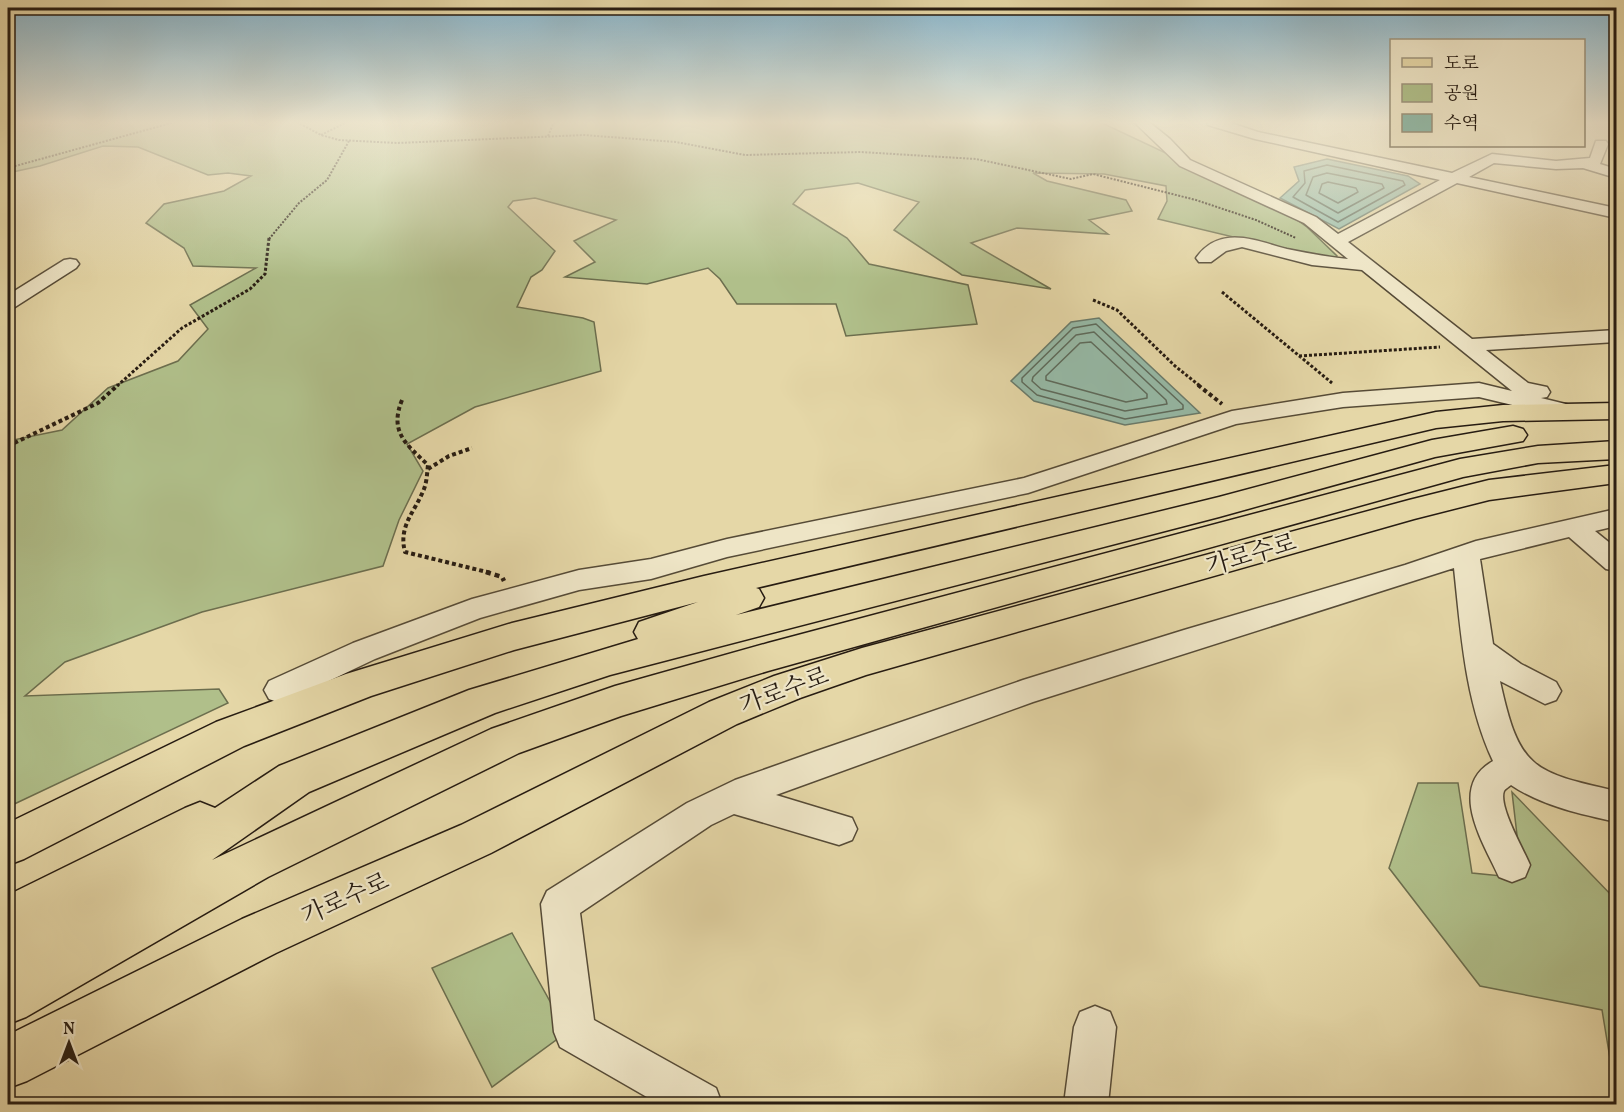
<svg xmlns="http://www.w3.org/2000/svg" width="1624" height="1112" font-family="Vollkorn,'Noto Serif KR',serif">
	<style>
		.green { fill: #b0bf8a; stroke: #6c6e4e; stroke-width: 1.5 }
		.water { fill: #96baa7; stroke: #6a7b6b; stroke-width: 1.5 }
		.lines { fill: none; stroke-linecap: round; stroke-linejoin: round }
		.shore { stroke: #5e6b5c; stroke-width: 1.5 }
		.minor-casing { stroke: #564b37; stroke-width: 3 }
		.major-casing { stroke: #271c12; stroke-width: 3 }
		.path-far3 { stroke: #271c12; stroke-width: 2; stroke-dasharray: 2 1.5; stroke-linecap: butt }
		.path-far2 { stroke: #271c12; stroke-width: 3; stroke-dasharray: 3 2; stroke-linecap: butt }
		.path-far1 { stroke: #271c12; stroke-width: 4; stroke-dasharray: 4 3; stroke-linecap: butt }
		.path { stroke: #271c12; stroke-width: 4.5; stroke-dasharray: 5 4; stroke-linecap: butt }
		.minor { fill: #eee5c6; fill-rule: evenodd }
		.major { fill: #e5d7a7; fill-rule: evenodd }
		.labels { text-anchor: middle; stroke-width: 4.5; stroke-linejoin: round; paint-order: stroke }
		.street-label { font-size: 24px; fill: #271c12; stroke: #eee5c6 }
	</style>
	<rect width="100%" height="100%" fill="#e5d7a7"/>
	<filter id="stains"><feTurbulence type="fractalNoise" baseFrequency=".00333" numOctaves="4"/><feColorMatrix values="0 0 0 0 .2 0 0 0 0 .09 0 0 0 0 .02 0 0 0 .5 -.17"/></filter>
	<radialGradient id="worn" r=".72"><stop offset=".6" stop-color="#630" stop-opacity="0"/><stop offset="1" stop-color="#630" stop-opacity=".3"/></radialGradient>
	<path class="green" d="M8,122H1100L1274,204L1307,227L1337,256L1334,261L1158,219L1167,201L1166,186L1104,174L1033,173L1047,181L1126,200L1132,211L1089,220L1108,234L1017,228L971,243L1051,289L962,275L894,230L919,202L858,183L805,190L793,204L847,238L869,264L968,285L977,324L846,336L836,304H737L720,279L708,268L647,284L565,277L595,262L574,241L616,220L535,198L513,201L508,207L555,251L542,270L531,277L517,307L583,318L594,322L601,371L475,407L407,444L423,471L399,520L383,566L202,612L65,662L25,696L219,689L228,703L8,807V441L62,430L108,388L178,361L208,329L190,305L256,268L193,266L184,248L146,223L164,204L224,191L251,176L228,173L208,175L138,147L103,146L40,166L8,173Z
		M1418,783H1458L1472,873L1522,878L1512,792L1616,900V1095L1602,1010L1480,986L1389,868Z
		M512,933L567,1032L492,1087L432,968Z"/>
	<path class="water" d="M1327,159L1408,176L1420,184L1339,229L1280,198L1299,181L1294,167Z
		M1099,318L1200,413L1125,425L1034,401L1011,381L1071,322Z"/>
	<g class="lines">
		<path class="shore" d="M1327,165L1403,181L1405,185L1338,222L1293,197L1305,183L1304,171Z
			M1327,173L1382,184L1384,188L1338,213L1306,195L1313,177Z
			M1328,182L1356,188L1358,192L1338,203L1319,193L1322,184Z
			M1096,324L1183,405V409L1125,419L1037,395L1022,382V378L1073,328Z
			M1094,332L1166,400L1167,404L1125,411L1041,389L1032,381L1033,377L1076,335Z
			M1091,342L1147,394V398L1126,402L1046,380V376L1080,343Z"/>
		<g class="minor-casing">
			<path id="minor" d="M1134,122H1149L1170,139L1190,160L1316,217L1338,234L1440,180L1255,139L1208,125L1207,122H1228L1258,132L1452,173L1492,154L1556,161L1590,158L1596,141H1606L1608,144L1600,164L1616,169V178L1583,168L1556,169L1494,163L1469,177L1616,208V218L1457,183L1348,242L1472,339L1616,330V342L1486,350L1528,383L1547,387L1550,392L1547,397L1541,398L1574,406L1577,411L1574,416L1566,418L1479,397L1343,407L1236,424L1028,493L727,557L651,579L579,590L480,618L375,659L291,699L280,703L269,699L264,690L269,681L353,643L472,599L579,570L651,559L727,539L1024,478L1232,411L1343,393L1479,383L1512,391L1362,270L1312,265L1242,247L1226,251L1211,262H1199L1196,258C1220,224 1256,241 1287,249C1307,253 1327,257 1348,259L1304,223L1180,166Z
				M70,259L76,260L79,264L76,268L15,307L8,309V295L64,260Z
				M1616,509V526L1595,531L1616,548V571L1606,569L1569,537L1480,559L1493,644L1521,664L1556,682L1561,691L1556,700L1545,704L1500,681C1519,769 1532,772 1616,791V822C1580,814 1542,806 1511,785C1510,786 1505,789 1504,791C1498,806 1524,850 1530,865L1525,877L1512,882L1499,877C1483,842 1447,787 1493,761C1465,701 1461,633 1454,568L1033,702L776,795L852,818L857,829L852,840L839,845L734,814L711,825L580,913L594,1020L716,1088L722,1104H659L560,1047L554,1032L541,904L547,891L687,803L735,780L814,752L1023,680L1184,630L1405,565L1476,541Z
				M1095,1006L1110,1012L1116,1027L1108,1104H1064L1074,1027L1080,1012Z"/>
		</g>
		<g class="major-casing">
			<path id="major" d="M1616,403V419L1503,421L1436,428L756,588L759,589L764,598L759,607L736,615L1219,497L1432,440L1513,426L1523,429L1527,435L1523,441L1435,457L1219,517L610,675L495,713L309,792L212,860L491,729L615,686L768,643L1460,459L1538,446L1616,441V459L1538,463L1463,477L768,671L621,716L519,753L268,877L26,1017L8,1024V895L185,808L200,802L215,808L279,766L469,690L638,639L634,632L639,622L698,602L514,650L371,696L244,746L24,859L8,865V823L216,722L346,674L512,623L704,576L1436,412L1503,405Z
				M1616,465V483L1489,500L1414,519L866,675L800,698L737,724L491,853L276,953L27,1081L8,1088V1035L242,919L461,825L709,702L774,676L862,648L1409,500L1489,480Z"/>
		</g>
		<path class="path-far3" d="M297,122L321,135L339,140L397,143L584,135L676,142L745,155L861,152L976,159L1071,179L1093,174L1196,200L1256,220L1296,238
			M321,135L347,122
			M548,136L554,122
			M8,168L175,122
			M269,239L299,203L327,180L349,141"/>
		<path class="path-far2" d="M1222,292L1332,383
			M1093,300L1117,310L1175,366L1200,386
			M1299,356L1440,347
			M117,386L182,328L250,289L265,274L269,238"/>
		<path class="path-far1" d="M1198,385L1222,404
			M402,400C389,432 406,444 428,465C427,473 427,481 424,489C415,512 398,526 405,552L491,573
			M8,446L98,403L118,385
			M428,469L449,456L472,448"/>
		<path class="path" d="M486,572L502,577L504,581"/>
		<use href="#minor" class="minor"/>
		<use href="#major" class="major"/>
	</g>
	<linearGradient id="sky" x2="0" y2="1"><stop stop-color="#87b6ce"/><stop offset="0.44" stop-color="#f3edd7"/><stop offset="1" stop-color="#f3edd7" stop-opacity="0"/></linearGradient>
	<rect width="1624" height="278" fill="url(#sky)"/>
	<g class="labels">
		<g class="street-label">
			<text transform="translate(1251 554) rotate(-16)" y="8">가로수로</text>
			<text transform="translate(784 690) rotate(-20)" y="8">가로수로</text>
			<text transform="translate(345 898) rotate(-24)" y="8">가로수로</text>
		</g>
	</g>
	<rect width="1624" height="1112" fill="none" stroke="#e5d7a7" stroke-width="30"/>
	<rect x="9" y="9" width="1606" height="1094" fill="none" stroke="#271c12" stroke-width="3"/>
	<rect x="15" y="15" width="1594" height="1082" fill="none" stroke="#271c12" stroke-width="1.5"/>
	<rect x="1390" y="39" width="195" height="108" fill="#eee5c6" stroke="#9e957e" stroke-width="1.5"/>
	<rect x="1402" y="58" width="30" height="9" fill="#e5d7a7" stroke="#9e957e" stroke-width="1.5"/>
	<text x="1444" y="69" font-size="18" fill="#271c12">도로</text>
	<rect x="1402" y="84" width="30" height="18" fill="#b0bf8a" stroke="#9e957e" stroke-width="1.5"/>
	<text x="1444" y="99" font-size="18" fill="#271c12">공원</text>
	<rect x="1402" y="114" width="30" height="18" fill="#96baa7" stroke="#9e957e" stroke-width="1.5"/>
	<text x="1444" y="129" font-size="18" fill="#271c12">수역</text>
	<g transform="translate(69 1043)" stroke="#eee5c6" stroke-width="4.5" paint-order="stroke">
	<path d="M0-4.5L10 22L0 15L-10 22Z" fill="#271c12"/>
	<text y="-9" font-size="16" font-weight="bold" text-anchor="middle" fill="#271c12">N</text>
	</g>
	<rect width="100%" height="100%" filter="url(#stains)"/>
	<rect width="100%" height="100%" fill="url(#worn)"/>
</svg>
